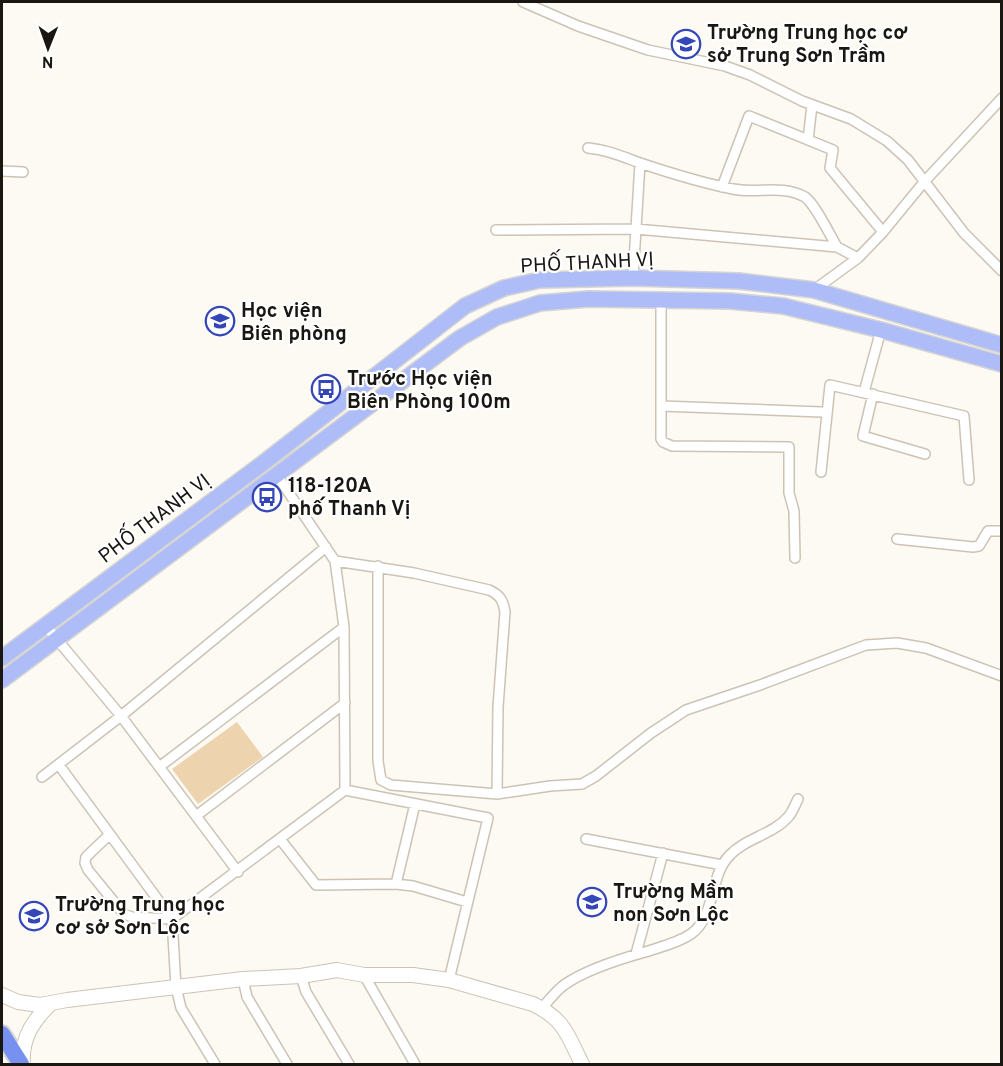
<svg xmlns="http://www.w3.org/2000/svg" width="1003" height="1066" font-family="Overpass,sans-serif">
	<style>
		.green { fill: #edd4af }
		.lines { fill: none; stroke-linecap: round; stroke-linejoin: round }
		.street-casing { stroke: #ccc3b5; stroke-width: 12 }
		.secondary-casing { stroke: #ccc3b5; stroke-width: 16 }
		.primary-casing { stroke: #d6d5d4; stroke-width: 18 }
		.highway-casing { stroke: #d6d5d4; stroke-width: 20 }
		.street { stroke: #fff; stroke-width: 9 }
		.secondary { stroke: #fff; stroke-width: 14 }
		.primary { stroke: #aebdf7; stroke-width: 15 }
		.highway { stroke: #7891f1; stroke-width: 16 }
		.labels { text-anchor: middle; stroke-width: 4.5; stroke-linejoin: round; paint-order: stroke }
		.poi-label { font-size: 20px; font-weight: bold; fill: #1a1712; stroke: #fff; text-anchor: start }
		.street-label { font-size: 20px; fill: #1a1712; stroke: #fff }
	</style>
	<rect width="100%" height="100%" fill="#fdfaf4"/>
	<path class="green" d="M237,722L263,757L198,804L172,769Z"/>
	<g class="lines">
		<g class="street-casing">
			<path id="street" d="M523,2L578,26L648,50L725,66L750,75L802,101L851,119L887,141L908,160L964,233L1002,271
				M808,140L812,105
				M588,148C608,150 621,156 640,163C670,173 702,183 733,189C757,194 782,184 805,197C815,204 830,235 837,247
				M2,171L23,172
				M722,187L749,116L833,150L830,168L883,232
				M496,230L636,229L837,247L858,258
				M633,278L640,163
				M814,290L858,258L883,232L924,182L1002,98
				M661,299V439L663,442L672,446L789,447V493L794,511L795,558
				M864,392L881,330
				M873,394L863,436L925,454
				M661,406L822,412
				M821,472L830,385L964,416L969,480
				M276,474L335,561L344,627L345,790
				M897,539L973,547L979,546L988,531H1002
				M335,561L414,573L489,590C500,595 503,600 505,612L498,707L497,794
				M378,566V761L381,780L391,785L497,794L550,786L582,784L596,776L651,733L686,710L760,685L866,645L897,643L926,648L1002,676
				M45,625L121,716L238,872
				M59,765L172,919L176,987L181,1008L215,1064
				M159,767L344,627
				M42,777L121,716L326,547
				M196,816L345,703
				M109,835L86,857L85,863L88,870L124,914L132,917L172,919L345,790L488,818L449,980
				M280,839L316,885L396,884L413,886L467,902
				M586,839L722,865
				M396,884L415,804
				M636,954L663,853
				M364,975L415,1064
				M301,976L306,992L349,1064
				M243,979L247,997L287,1064
				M542,1008C549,1000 556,991 564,985C585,970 620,959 645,952C660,947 678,943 691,934C716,916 709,877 729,856C745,838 773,835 789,816C793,811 795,805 798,799"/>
		</g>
		<g class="secondary-casing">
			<path id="secondary" d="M2,995L18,1002L40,1005L67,1000L176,987L243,979L301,976L337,970L364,975H413L449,980L533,1004C565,1020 567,1034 582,1064
				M23,1064C21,1038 33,1021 51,1003"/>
		</g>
		<g class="primary-casing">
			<path id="primary" d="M2,658L262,464L465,306L504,288L540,280L633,278L739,281L814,290L1002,345
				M2,680L460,338L497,317L540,303L588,299L730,301L783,306L881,330L1002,364"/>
		</g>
		<g class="highway-casing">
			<path id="highway" d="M2,1034L21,1064"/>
		</g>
		<use href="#street" class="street"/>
		<use href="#secondary" class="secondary"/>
		<use href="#primary" class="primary"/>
		<use href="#highway" class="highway"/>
	</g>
	<defs>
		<g id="school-ring" transform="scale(1.5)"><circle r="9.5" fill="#fff" stroke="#3546b8" stroke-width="1.5"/><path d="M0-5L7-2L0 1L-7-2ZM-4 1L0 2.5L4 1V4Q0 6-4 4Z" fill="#3546b8"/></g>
		<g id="university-ring" transform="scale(1.5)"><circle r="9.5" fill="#fff" stroke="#3546b8" stroke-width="1.5"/><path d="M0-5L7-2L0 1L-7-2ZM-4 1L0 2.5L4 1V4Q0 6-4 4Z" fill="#3546b8"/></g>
		<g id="bus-ring" transform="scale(1.5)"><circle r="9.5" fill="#fff" stroke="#3546b8" stroke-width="1.5"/><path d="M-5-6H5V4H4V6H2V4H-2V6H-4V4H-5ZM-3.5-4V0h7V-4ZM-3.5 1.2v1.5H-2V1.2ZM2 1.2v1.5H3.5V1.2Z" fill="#3546b8"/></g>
	</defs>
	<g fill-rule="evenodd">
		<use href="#school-ring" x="686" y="44"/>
		<use href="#university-ring" x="220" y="321"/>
		<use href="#bus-ring" x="326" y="389"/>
		<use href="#bus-ring" x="267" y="497"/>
		<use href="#school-ring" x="592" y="902"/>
		<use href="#school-ring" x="34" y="916"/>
	</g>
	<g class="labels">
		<g class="poi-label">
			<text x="707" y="39">Trường Trung học cơ<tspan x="707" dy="23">sở Trung Sơn Trầm</tspan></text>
			<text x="241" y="317">Học viện<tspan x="241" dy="23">Biên phòng</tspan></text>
			<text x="347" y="385">Trước Học viện<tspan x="347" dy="23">Biên Phòng 100m</tspan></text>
			<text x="288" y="492">118-120A<tspan x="288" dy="23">phố Thanh Vị</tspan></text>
			<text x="613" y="898">Trường Mầm<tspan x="613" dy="23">non Sơn Lộc</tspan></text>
			<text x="55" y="911">Trường Trung học<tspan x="55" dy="23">cơ sở Sơn Lộc</tspan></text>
		</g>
		<g class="street-label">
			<text transform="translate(587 262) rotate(-3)" y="7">PHỐ THANH VỊ</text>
			<text transform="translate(154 518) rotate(-37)" y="7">PHỐ THANH VỊ</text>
		</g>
	</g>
	<rect width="1003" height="1066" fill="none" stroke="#1a1712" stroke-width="6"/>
	<g transform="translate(48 48) rotate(181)" stroke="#ffffff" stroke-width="4.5" paint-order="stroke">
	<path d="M0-4.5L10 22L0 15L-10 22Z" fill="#1a1712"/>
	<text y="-9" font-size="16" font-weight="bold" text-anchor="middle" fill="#1a1712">N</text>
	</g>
</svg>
